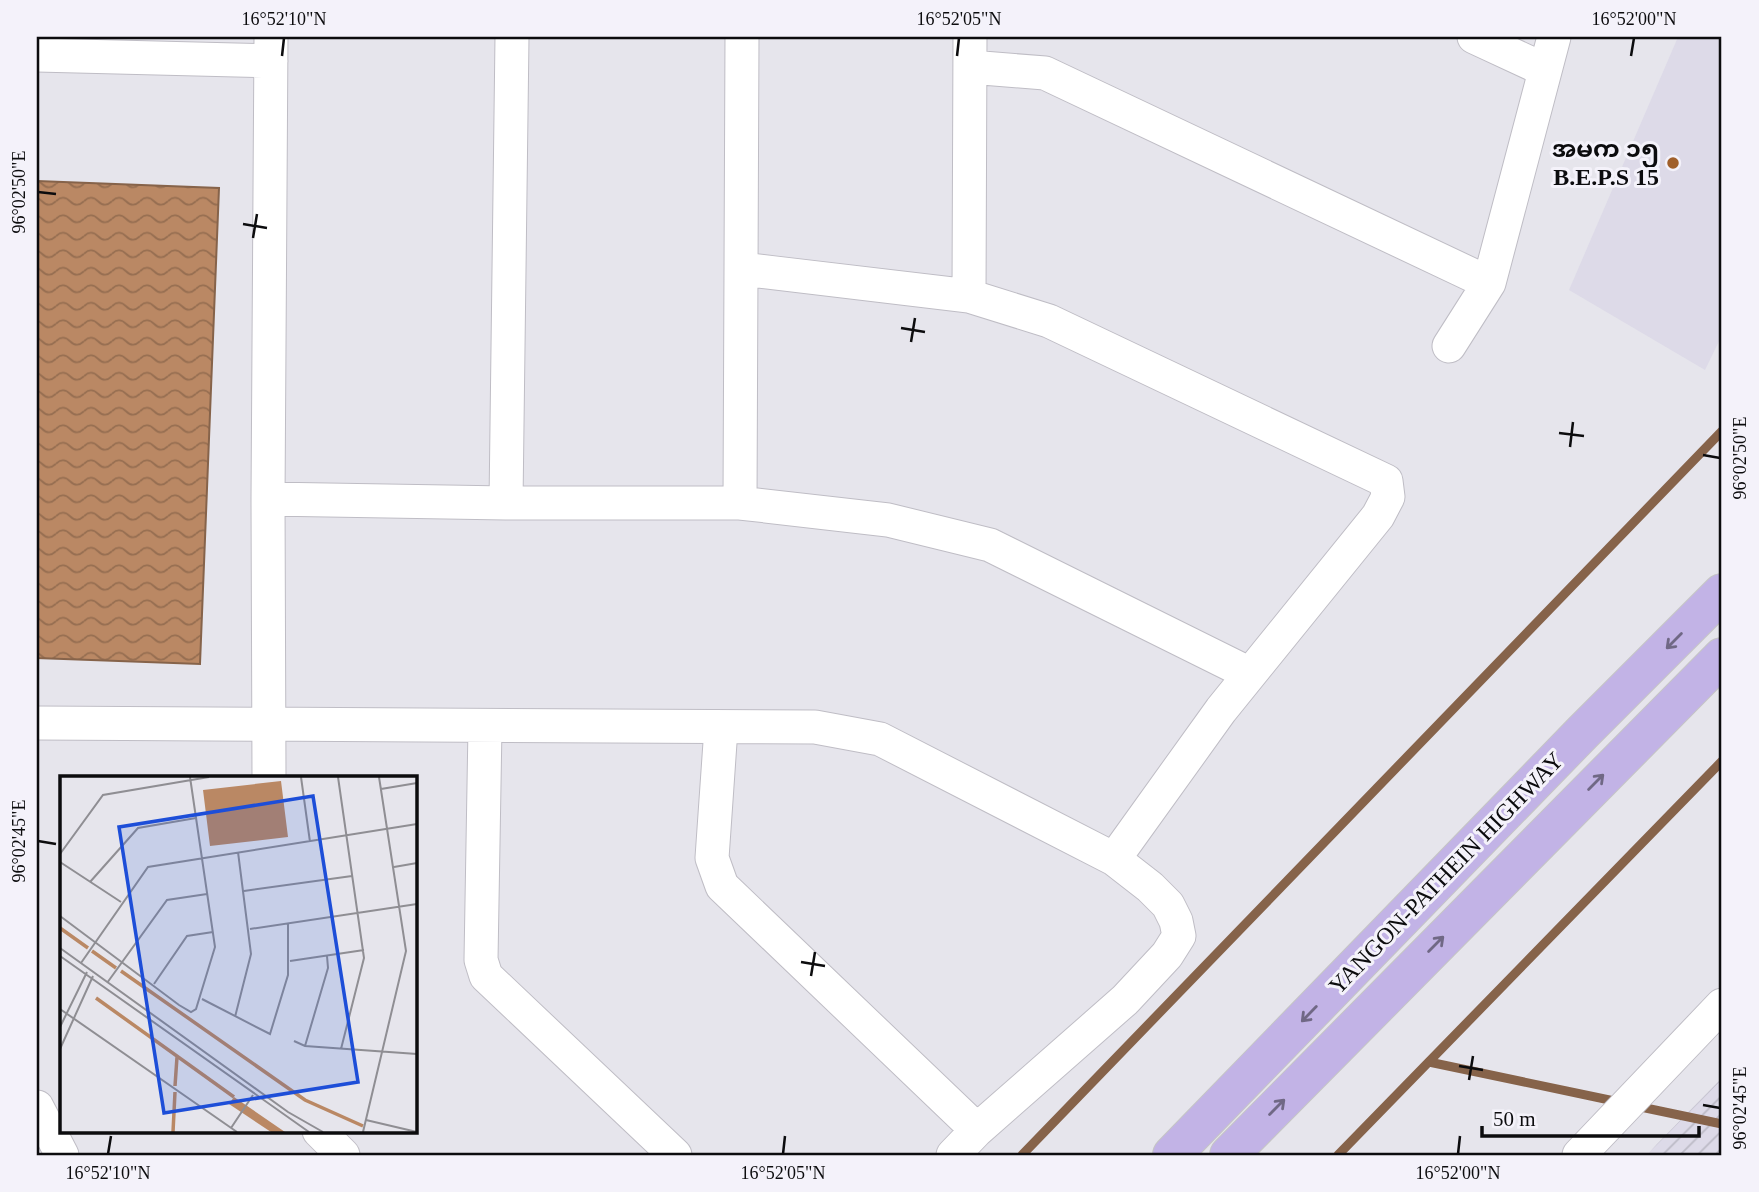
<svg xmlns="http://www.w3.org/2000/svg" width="1759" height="1192" font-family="'Times New Roman','Noto Sans Myanmar',serif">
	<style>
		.built { fill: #dddae8 }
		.industrial { fill: url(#industrial-furrows) }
		.water { fill: url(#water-waves); stroke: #86634a; stroke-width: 2 }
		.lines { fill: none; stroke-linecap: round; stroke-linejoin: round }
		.stream { stroke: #86634a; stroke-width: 9 }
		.street-casing { stroke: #bfbdc5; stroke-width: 35 }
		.primary-casing { stroke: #c5c5c5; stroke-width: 40 }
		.street { stroke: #fff; stroke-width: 33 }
		.primary { stroke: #c2b3e6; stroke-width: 38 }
		.oneway { stroke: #706885 }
		.ticks { fill: none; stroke: #0c0c0e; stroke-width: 2.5 }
		.poi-dot { fill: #a05f2a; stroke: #f4f2fa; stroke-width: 2.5 }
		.labels { text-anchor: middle; stroke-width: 6; stroke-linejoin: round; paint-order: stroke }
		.poi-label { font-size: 24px; font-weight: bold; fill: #0c0c0e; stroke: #f4f2fa; text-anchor: end }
		.street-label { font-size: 24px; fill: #0c0c0e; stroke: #f4f2fa }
		.inset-river { fill: none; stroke: #ba8864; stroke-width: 3.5 }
		.inset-road { fill: none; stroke: #8f8e93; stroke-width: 2 }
		.view { fill: #1d4ed8; fill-opacity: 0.15; stroke: #1d4ed8; stroke-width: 3.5 }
		.inset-edge { fill: none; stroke: #0c0c0e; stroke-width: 3.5 }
		.neatline { fill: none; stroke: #0c0c0e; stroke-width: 2.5 }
		.ticks-label { font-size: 18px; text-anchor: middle; fill: #0c0c0e }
	</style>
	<defs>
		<pattern id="industrial-furrows" width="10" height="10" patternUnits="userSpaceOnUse" patternTransform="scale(1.75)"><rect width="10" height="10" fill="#dddae8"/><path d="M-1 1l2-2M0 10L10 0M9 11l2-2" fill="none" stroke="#bcbac6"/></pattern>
		<pattern id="water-waves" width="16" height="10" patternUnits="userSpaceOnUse" patternTransform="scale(1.75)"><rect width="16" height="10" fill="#ba8864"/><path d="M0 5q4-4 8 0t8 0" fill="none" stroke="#966e51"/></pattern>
	</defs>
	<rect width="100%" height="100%" fill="#e6e5ec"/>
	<path class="built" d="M1678,37H1722V335L1705,370L1569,290Z"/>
	<path class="industrial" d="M1722,1078V1155H1647L1657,1144Z"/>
	<path class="water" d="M37,181L219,188L200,664L37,658Z"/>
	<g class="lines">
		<path class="stream" d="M1429,1062L1619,1102
			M1636,1106L1722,1124
			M1022,1155L1722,431
			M1338,1155L1722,761"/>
		<g class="street-casing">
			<path id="street" d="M1474,37L1545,70
				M37,55L271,61
				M970,67L1045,73L1489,283
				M741,269L969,296L1049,321L1386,481L1388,497L1378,516L1221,710L1114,859
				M969,296L970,37
				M1449,346L1489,283L1554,37
				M268,499L506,503H740L888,520L990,545L1250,674
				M506,503L512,37
				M740,503L742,37
				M37,723L815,727L880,739L1114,859L1150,887L1168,905L1176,921L1179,936L1167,955L1125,1000L977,1130L953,1155
				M485,727L481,960L486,976L675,1155
				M721,728L712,858L722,886L977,1130
				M269,777L268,499L271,37
				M37,1107L62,1155
				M319,1131L343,1155
				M1579,1155L1722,1005"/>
		</g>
		<g class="primary-casing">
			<path id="primary" d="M1172,1155L1583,732L1722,593
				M1229,1155L1722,657"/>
		</g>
		<use href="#street" class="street"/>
		<use href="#primary" class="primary"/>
	</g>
	<defs><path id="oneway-shaft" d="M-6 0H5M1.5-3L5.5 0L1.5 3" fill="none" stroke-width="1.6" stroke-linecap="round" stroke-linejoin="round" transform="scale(1.75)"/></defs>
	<g class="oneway">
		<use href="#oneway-shaft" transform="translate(1674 641) rotate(135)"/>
		<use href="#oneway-shaft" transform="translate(1596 782) rotate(-45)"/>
		<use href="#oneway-shaft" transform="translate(1436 944) rotate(-45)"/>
		<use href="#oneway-shaft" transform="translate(1309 1014) rotate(134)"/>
		<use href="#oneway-shaft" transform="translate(1277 1107) rotate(-45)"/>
	</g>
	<path class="ticks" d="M282,56L284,38M957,56L959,38M1631,56L1634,38M38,192L56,194M243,224L267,228M253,238L257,214M901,328L925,332M911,342L915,318M1559,433L1584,436M1570,447L1573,422M1703,455L1720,458M38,841L56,844M801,962L825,966M811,976L815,952M1459,1066L1483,1070M1469,1080L1473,1056M1703,1105L1720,1108M108,1154L111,1136M783,1154L785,1136M1458,1154L1460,1136"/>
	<circle class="poi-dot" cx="1673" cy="163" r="7"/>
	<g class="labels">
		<g class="poi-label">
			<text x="1659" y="157">အမက ၁၅<tspan x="1659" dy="28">B.E.P.S 15</tspan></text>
		</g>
		<g class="street-label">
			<text transform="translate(1446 873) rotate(-46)" y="8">YANGON-PATHEIN HIGHWAY</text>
		</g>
	</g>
	<g transform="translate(60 776)">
		<rect width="357" height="357" fill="#e6e5ec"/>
		<path d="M221,5L228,61L150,70L143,14ZM174,321L225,356H211L169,328Z" fill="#ba8864"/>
		<path class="inset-river" d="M0,152L28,172M32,175L56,192M61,195L245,324L303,350M36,222L174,321M115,310L117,281M113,356L115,316"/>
		<path class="inset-road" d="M241,1L250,66M278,1L304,182L281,273M321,13L357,7M0,78L43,19L149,1M0,86L61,126M334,91L357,87M30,106L78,52L136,42M184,115L292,100M0,140L119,229L131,236L136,233L155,171L130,1M190,153L357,128M0,172L228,336L263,356M0,180L249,356M230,185L304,174M21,187L88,91L357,48M47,207L107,124L147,118M94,208L127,160L153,156M142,223L210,258L228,199V148M0,233L177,356M175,241L191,178L178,76M0,251L27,196M234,265L245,270L357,278M245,270L268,192L267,180M0,273L33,200M306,344L357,356M171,352L193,319M303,356L346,175L319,1"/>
		<path class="view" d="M253,20L298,306L104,337L59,51Z"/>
		<rect width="357" height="357" class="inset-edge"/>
	</g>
	<rect width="1759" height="1192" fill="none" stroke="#f4f2fa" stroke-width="77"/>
	<path d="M1482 1126v10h217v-10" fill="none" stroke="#0c0c0e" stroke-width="3.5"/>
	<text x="1493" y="1126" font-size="21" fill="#0c0c0e" stroke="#f4f2fa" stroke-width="5" paint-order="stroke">50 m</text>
	<rect x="38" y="38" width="1682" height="1116" class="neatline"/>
	<g class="ticks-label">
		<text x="284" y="25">16°52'10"N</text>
		<text x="959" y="25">16°52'05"N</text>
		<text x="1634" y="25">16°52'00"N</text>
		<text transform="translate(19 192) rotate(-90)" y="6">96°02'50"E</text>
		<text transform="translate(1740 458) rotate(-90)" y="6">96°02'50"E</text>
		<text transform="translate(19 841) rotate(-90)" y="6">96°02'45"E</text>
		<text transform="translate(1740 1108) rotate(-90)" y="6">96°02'45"E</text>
		<text x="108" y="1179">16°52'10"N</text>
		<text x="783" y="1179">16°52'05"N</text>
		<text x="1458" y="1179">16°52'00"N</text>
	</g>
</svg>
